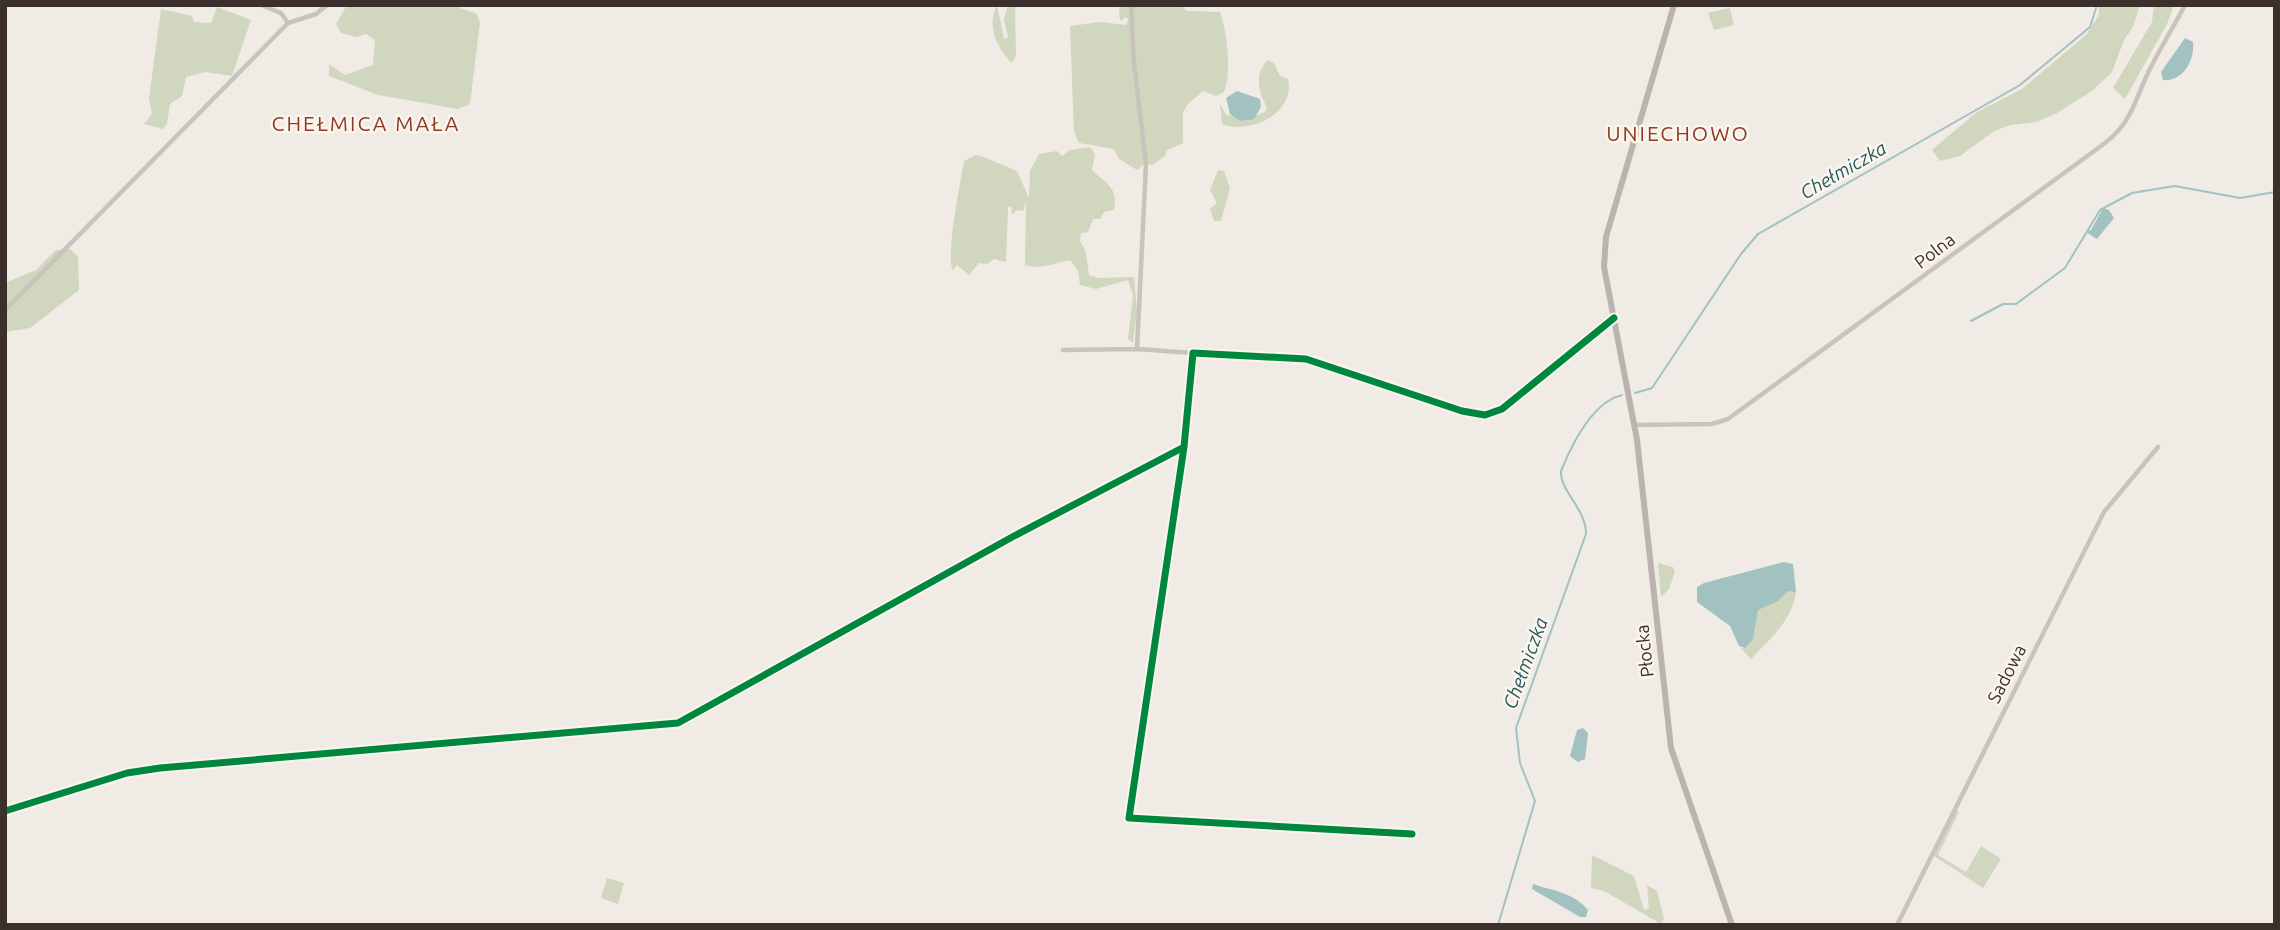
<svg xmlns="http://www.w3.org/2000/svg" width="2280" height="930" font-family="Ubuntu,sans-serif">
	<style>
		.green { fill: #d1d6bf }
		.water { fill: #a1c2c1 }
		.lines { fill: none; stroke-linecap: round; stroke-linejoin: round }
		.stream { stroke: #a1c2c1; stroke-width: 2 }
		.minor { stroke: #c9c3be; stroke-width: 4.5 }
		.tertiary { stroke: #c9c3be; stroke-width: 5 }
		.secondary { stroke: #bab3ae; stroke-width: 6 }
		.cycleway-casing { stroke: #fbf5ee; stroke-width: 11 }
		.cycleway { stroke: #00873e; stroke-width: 7 }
		.labels { text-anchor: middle; stroke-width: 5; stroke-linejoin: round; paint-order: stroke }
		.street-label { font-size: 18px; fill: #3b302b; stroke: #fbf5ee }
		.water-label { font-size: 19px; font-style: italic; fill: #1f5a5e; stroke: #fbf5ee }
		.quarter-label { font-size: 21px; letter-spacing: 2px; fill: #8c3b22; stroke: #fbf5ee }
	</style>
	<rect width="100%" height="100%" fill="#f0ebe5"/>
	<path class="green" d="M347,5H452L477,14L480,23L470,104L458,109L378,95L329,76V64L345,75L373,65L375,40L366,34L357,37L341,33L336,24Z
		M997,5L1004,39L1008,37L1004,20L1008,5H1015L1016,56L1012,63C997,49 986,25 997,5Z
		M1119,5H1180L1187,11L1220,12C1227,32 1232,72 1224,92L1216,96L1203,91L1188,104L1183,112V143L1167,150L1165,156L1152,165L1144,164L1137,170L1118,158L1114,149L1079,143L1074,132L1070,26L1100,22L1126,25L1129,20L1126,17L1120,21Z
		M2099,5H2140L2133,27L2124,40L2112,72L2092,91L2057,113L2036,122L2011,125L1994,131L1960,156L1940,161L1932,150L1977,112L2022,89L2086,35L2099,15Z
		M2154,5H2174L2167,24L2125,99L2113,88L2152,22Z
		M217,7L251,20L232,76L205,72L186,77L182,96L170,104L167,124L163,129L144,124L152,114L149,98L161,9L192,16L194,22L211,23Z
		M1730,8L1734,25L1714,30L1708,13Z
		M1268,60L1274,63L1280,76L1288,79C1296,113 1250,135 1222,124L1220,103L1226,115L1249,118L1265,112L1267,107C1258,92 1254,74 1268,60Z
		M1090,147L1095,154L1092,170C1105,183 1119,187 1114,210L1104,212L1100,219H1093L1088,232L1081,233L1080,241L1086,252L1089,275L1099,278L1134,277L1137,312L1133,343L1128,339L1133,295L1128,280L1096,289L1080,285L1078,271L1070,260C1056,263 1040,270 1025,265L1026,202L1023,211L1017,210L1012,215L1011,206L1008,207L1006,262L994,259L987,264L979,263L969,275L957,265L953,270C945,257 961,179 964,161L976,155L981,156L1017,171L1029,198L1030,171L1039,154L1057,151L1062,156L1070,150Z
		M1218,170L1224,171L1230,188L1221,221H1214L1210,209L1217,203L1210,190Z
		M70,249L78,257L79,290L30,328L5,332V283L36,270L56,250Z
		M1658,563L1673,567L1675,572L1669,589L1661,597Z
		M1768,569L1796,592C1792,621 1770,639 1751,659L1741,648H1745L1710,582Z
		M1956,810L1959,812L1938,855L1966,872L1981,846L2001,859L1983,888L1934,856Z
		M1592,855L1634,876L1644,910L1649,909L1647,885L1657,891L1664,919L1661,924L1604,891L1591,888Z
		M607,878L624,883L618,904L601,898Z"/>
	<path class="water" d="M2185,38L2193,42C2195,60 2183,82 2163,80L2161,72Z
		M1237,91L1260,99L1261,107L1254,119L1240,121L1230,114L1226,98Z
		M2103,208L2109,210L2114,218L2097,239L2086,232L2091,230Z
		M1784,562L1793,564L1796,592L1788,591L1778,601L1758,610L1753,639L1745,648L1739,646L1730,626L1697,602V587L1704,583Z
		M1583,728L1588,733L1585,759L1578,762L1570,756L1577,730Z
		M1533,884C1553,891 1573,892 1588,910L1586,917H1580L1532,889Z"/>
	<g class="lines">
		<path class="stream" d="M1971,321L2003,304H2016L2065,268L2100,210L2132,193L2175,186L2240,198L2275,192
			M1635,393L1652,388L1741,254L1758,234L2020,85L2090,27L2097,5
			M1498,925L1535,801L1520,763L1516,728L1586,534C1586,508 1560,492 1561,471C1572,444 1592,402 1622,395"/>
		<path class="minor" d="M261,5L281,13L288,23
			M1131,5L1134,63L1146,164L1137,349L1193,353
			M5,310L288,23L316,14L327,5
			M1063,350L1137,349
			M1634,425L1712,424L1728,419L2105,143C2132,122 2134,102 2148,73C2159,50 2173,28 2185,5
			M1184,447L1129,818L1412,834
			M1897,925L2104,512L2158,447"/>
		<path class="tertiary" d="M5,811L127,773L160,768L678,723L1014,536L1184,447L1193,353L1306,359L1462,411L1485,415L1502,409L1614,318"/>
		<path class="secondary" d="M1674,5L1606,237L1604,267L1637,440L1671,748L1732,925"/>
		<g class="cycleway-casing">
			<path id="cycleway" d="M5,811L127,773L160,768L678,723L1014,536L1184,447
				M1412,834L1129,818L1184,447L1193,353L1306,359L1462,411L1485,415L1502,409L1614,318"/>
		</g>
		<use href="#cycleway" class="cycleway"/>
	</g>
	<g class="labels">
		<g class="street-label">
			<text transform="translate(1935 251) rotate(-37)" y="6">Polna</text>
			<text transform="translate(1645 651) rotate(-96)" y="6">Płocka</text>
			<text transform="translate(2007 674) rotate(-63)" y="6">Sadowa</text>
		</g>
		<g class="water-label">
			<text transform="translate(1843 170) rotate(-30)" y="7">Chełmiczka</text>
			<text transform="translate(1525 663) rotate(-70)" y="7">Chełmiczka</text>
		</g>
		<g class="quarter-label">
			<text x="366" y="131">CHEŁMICA MAŁA</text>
			<text x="1678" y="141">UNIECHOWO</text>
		</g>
	</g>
	<rect width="2280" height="930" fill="none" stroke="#3b302b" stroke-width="14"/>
</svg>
